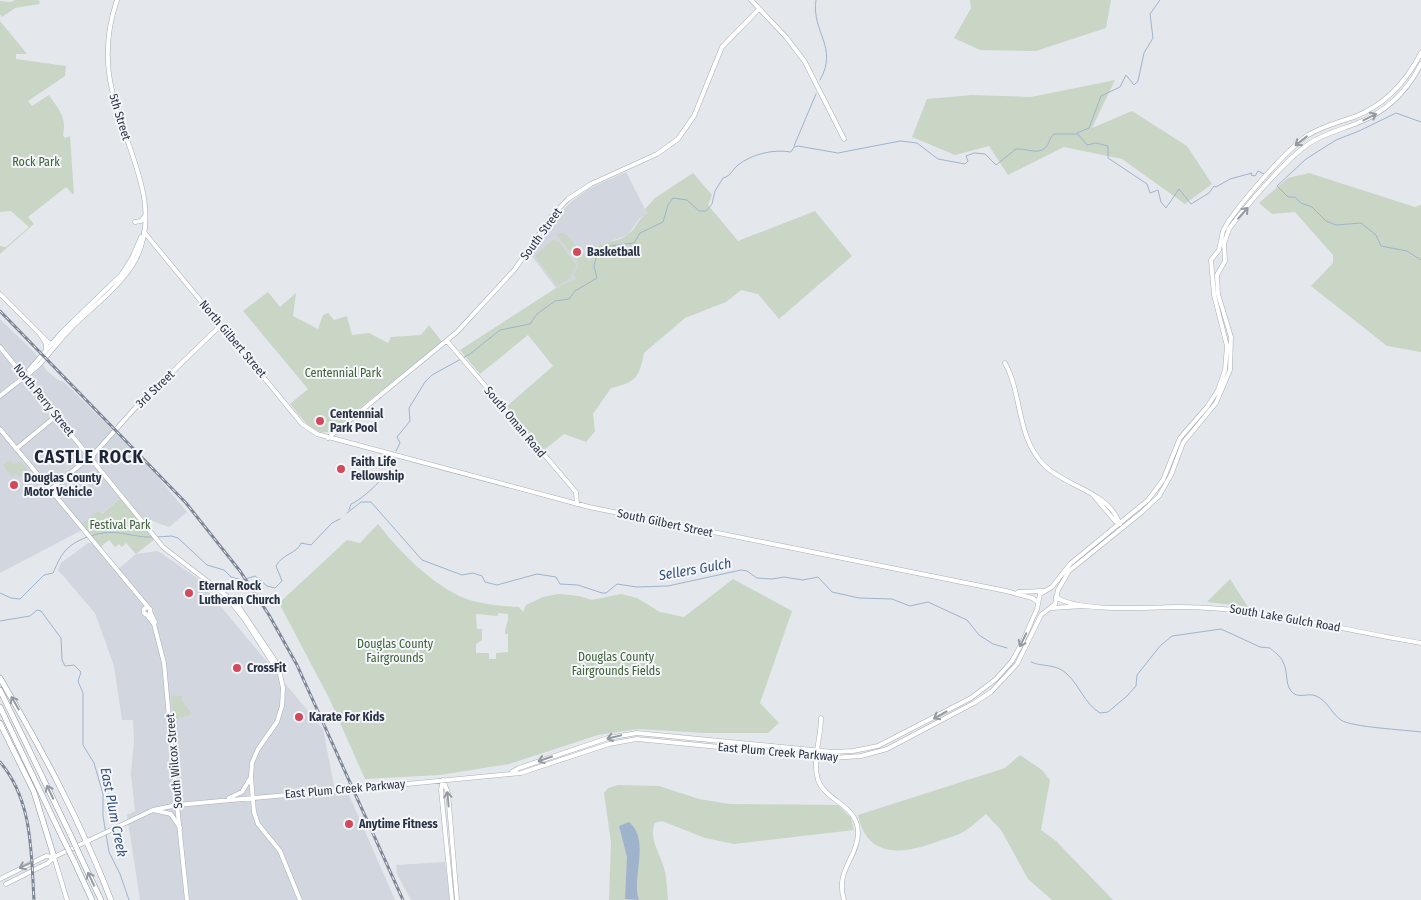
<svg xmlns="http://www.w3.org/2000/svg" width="1421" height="900" font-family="'Fira Sans Condensed',sans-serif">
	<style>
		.built { fill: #d2d6de }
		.green { fill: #c9d6c5; fill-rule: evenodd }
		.water { fill: #9fb4cc }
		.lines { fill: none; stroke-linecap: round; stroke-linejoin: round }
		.stream { stroke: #9fb4cc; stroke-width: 1 }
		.secondary-casing { stroke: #a9aeb7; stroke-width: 5 }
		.primary-casing { stroke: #a3abb8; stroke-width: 5 }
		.highway-casing { stroke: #8b94a3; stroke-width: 6 }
		.secondary { stroke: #fff; stroke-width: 4 }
		.primary { stroke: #fff; stroke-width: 4 }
		.highway { stroke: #fff; stroke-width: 5 }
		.rail-casing { stroke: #7d8696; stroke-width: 3 }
		.rail { stroke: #f4f6f9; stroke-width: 1; stroke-dasharray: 4; stroke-linecap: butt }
		.secondary-bridge-casing { stroke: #a9aeb7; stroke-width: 5; stroke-linecap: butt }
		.highway-bridge-casing { stroke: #8b94a3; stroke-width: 6; stroke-linecap: butt }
		.secondary-bridge { stroke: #fff; stroke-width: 4 }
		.highway-bridge { stroke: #fff; stroke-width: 5 }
		.oneway { stroke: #959aa2 }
		.poi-dot { fill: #d1495b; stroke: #f4f6f9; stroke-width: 2 }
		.labels { text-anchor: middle; stroke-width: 4; stroke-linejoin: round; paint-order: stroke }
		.street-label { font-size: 12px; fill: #2b3445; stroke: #f4f6f9 }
		.park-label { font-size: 12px; fill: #3f6138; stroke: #f4f6f9 }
		.poi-label { font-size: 12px; font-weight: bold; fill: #2b3445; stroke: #f4f6f9; text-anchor: start }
		.water-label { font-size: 14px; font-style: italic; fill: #34527a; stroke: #f4f6f9 }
		.district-label { font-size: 18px; font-weight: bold; letter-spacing: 1px; fill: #1d2536; stroke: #f4f6f9 }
	</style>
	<rect width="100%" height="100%" fill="#e4e7ec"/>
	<path class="built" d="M626,172L647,213L639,219L628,235L597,246L590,257V263L580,279L556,288L531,255L558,215L572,201L590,188Z
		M0,319L35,353L46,370L58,380L64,382L147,464L187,512L169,527L138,516L122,497L82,530L0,573Z
		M88,543H93L116,571L136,554L158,551L197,578L323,729L336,796L349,795L395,900H140L127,815L135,811L131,774L134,740L133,720H122L114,666L95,613L58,570L61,563Z
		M445,862L450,900H411L397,874L396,865Z"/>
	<path class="green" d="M15,0H36L40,1L39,4L15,8L2,17L0,14V1L11,2Z
		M970,0H1111L1106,28L1036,51L980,50L954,38L971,8Z
		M0,21L27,54H16V59L66,66L65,76L28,101L32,106L49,95C59,110 67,117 63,135L65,138L70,136L74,195L66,187L28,217L34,224L0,254V246L6,247L29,227L11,211L0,212Z
		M1115,80L1092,128L1132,111L1187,146L1212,184L1185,204L1122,159L1064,147L1008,175L989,146L955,155L912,137L927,99L972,95L1031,97Z
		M693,173L712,195L708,205L738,241L815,211L852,256L779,319L758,294L741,290L726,302L685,318L644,353C639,378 636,382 611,388L593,414L595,431L586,442L564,434L544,450L507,406L553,366L528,335L480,374L460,350L556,288L577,279L573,274L578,268V262L556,234L563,233L567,235L590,262C591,237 615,246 629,234C636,228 638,219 647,213L645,209L655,198Z
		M1309,173L1415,207L1421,205V352L1387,346L1311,286L1333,263V255L1295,212L1272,214L1259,203L1288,178Z
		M552,240L559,242L577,266L568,280L557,286L535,256Z
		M268,292L280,307L296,293L293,316L318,329L323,315L328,313L334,320L347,316L352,335L369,333L388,343L391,337L421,335L429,325L442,342L331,431C313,438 301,416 290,404L308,389L243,311Z
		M10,460L14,465L20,461L28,471L23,475L17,468L22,476L19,477L16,473L12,476L3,465Z
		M122,497L156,538L136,554L126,543L122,547L119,544L115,547L109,540L98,549L79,526L98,511L102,514Z
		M378,524C400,552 437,591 473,601C487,605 503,606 519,607L523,612L526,605L543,597L558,594L579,596L592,600L621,594L637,598L660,612L684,617L733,579L792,611L760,703L779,723L768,733H705L638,729L598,735L509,764L440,775L365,779L329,698L279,603L347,540L360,543ZM498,613L508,614C509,623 505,625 505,634H508V652L496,653V659H489V653H476V644L482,640V629H477L476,614L498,616Z
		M1230,579L1248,607L1207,602Z
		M171,696H182V701L192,714L174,720Z
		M1020,755L1042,770L1050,780L1041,830L1056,841L1113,900H1052L1028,879L1001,830L986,814C979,819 972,827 965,831C957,836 947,838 939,841C905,854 867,860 858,815L1005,768Z
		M618,785L659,786L699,799L730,804L838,805L851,818L854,830L734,844L705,838L662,821L655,823C648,838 660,853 664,868C667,878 667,890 668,900H609L611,842L604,793L608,788Z"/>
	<path class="water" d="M629,822C651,841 631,877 639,900L625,899L627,857L619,826Z"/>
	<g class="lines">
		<path class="stream" d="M816,0C811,32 839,47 820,80
			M1421,122L1396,113L1359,131L1336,140L1306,159L1277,186L1288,197H1295L1301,203L1312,207L1326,221L1336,225L1361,223L1376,235L1381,246L1407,251L1421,260
			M1077,133L1089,128L1101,96L1120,87L1126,75L1134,85L1138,81L1144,53L1153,38L1150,14L1160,0
			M794,146L816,94
			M396,451L400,443L397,437L410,421L409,408L425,382L432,375L470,354L500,330L530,324L537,314L555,301L569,299L575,291L597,278L594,266L597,254L610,246L634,243L640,233L663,222L668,205L673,198L687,200L699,211H706L712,204L715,191L723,178C731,176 732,170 738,165C752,154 773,149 791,152L794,147L798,146L838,153L900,141L917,143L938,159L965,164L968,161L966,156L974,153L985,154L996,165L1016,149C1025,148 1038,155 1045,148C1050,143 1049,138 1054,134H1078L1087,145L1096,143L1108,146V158L1147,184L1150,193L1158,190L1161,202L1166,208L1179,189L1191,204L1209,193L1214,186L1216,187L1230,179L1252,173L1251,175L1255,176L1258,171L1264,174
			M349,510L351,504C362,500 391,473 393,461
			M347,513L361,502H371L422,560L462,575L473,573L482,576L485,582L497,585L537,574L556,577L560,584L578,585L602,593H606L617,584L637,587L668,586L741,570L747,571L757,578L772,579L784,577L803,580L818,577L832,592L859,598L892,599L910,606L928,602L967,620L979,635L993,644L1007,648
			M91,536C115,527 131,538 153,537
			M157,537L172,536L178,538L207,565L224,570L231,577L242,580L255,576L267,586L275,588L282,581L276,566C282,554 298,553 301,543L311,545L332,523L340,519
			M0,593L11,598L20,599L44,575L53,573C62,553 65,546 87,537
			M0,621L30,616L37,610L41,611L61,638L62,660L65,666L74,665L81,672L78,681L83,693V745L94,763L103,794V816L109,852L120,874L129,900
			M1031,662C1040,667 1056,663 1067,674C1080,686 1084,703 1100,713L1108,712L1127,696L1136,686L1137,675L1160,646L1172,636L1221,629L1260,647L1270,648C1274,652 1281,656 1283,662C1288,670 1285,684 1291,691C1298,700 1308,692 1316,696C1328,701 1331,713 1341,720C1350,727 1406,730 1421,732"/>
		<g class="secondary-casing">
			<path id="secondary" d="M751,0L786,37L805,62L844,139
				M144,232L302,424L317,434L589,507L1006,591L1032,598L1038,602
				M0,294L48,342L53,344L60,339
				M447,341L576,492L577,504
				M0,347L87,454
				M1005,363C1023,396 1016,438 1045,466C1068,488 1108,491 1120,524
				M328,438L457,332L515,269L551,217L568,199L591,184L657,154L678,139L694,116L722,47L759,9
				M16,449L56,416
				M85 457a4 4 0 1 1 8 0a4 4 0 1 1-8 0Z
				M93,455L136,407L221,325
				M92,460L163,547L237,604L278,665L283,688L282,706L277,722L258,749L252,763L251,777L254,812L258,824L280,851L300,900
				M50,490L86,460
				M1093,495L1115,521L1120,524
				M1018,592L1043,591
				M226,596L245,620L279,673
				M1056,597C1079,613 1151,607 1180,607C1263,607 1340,630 1421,643
				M1052,608L1083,606
				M821,718C821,738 812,760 818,780C826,802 859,805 858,834C857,859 835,870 844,900
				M512,772L519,768L608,738L637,733L833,752L853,751L878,746L971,698L996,679L1012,661L1022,643L1037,609L1040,594L1052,587L1070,564L1148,500L1163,480L1180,438L1207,407L1218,390L1225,370L1227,346L1214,295L1211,260L1219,250L1223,231L1228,222C1244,199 1285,151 1308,135C1323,126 1338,122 1354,117C1386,105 1406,82 1421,53
				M443,780L448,793L457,900
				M443,780L441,790L452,900
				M366,788L521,773L609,744L637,739L832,758L861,756L887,749L974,703L991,692L1017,664L1041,615L1055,604L1058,590L1069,571L1142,512L1159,496L1171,475L1183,443L1216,403L1230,370L1231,337L1218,294L1217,275L1225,261L1224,244L1229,229C1245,207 1287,158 1310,143C1324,134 1339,130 1355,124C1385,113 1407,92 1421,64
				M229,798L242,792L251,777
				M54,857L67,900
				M187,900L177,805L343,790"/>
		</g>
		<g class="primary-casing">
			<path id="primary" d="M135,222L141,221L145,216
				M40,334L46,344V350
				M29,370L62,332L121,275L132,258L141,237
				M0,396C12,386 27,376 39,365C51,352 61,338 74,325C95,305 122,285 136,259C164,203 123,145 112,90C105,60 107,29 117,0
				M0,429L148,607
				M143.5 611a3.5 3.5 0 1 1 7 0a3.5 3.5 0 1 1-7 0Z
				M146,614L154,624
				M153,810L171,814L180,828
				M0,879L46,856L54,857
				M6,884L48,863L54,857L153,810L177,805L164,663L154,624L155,622L150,612"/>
		</g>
		<g class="highway-casing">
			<path id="highway" d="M0,678C42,750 81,822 111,900
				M0,690L71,836
				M0,707L63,839
				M0,723L34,792L54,857
				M81,858L101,900
				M74,861L92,900"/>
		</g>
		<use href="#secondary" class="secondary"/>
		<use href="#primary" class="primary"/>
		<use href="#highway" class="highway"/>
		<g class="rail-casing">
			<path id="rail" d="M0,311L186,503L240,571L269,615L297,665L403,900
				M0,762C33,801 31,852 34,900"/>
		</g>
		<use href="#rail" class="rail"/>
		<g class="secondary-bridge-casing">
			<path id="secondary-bridge" d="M343,790L366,788"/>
		</g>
		<g class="highway-bridge-casing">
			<path id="highway-bridge" d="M71,836L81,858
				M63,839L74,861"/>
		</g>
		<use href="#secondary-bridge" class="secondary-bridge"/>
		<use href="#highway-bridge" class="highway-bridge"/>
	</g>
	<defs><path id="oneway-shaft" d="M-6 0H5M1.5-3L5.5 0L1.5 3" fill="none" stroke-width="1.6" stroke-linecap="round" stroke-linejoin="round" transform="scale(1.25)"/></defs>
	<g class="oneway">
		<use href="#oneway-shaft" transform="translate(1370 117) rotate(-27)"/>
		<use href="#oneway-shaft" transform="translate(1301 141) rotate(142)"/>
		<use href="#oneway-shaft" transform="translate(1243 213) rotate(-48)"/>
		<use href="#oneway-shaft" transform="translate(1023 640) rotate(116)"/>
		<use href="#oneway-shaft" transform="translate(15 703) rotate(-120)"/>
		<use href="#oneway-shaft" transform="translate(940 715) rotate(151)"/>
		<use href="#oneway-shaft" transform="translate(614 737) rotate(167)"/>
		<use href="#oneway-shaft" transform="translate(545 759) rotate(161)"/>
		<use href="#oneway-shaft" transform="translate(50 792) rotate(-115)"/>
		<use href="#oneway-shaft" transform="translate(448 799) rotate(-95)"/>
		<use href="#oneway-shaft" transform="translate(26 865) rotate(155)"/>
		<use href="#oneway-shaft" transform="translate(91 879) rotate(-115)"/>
	</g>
	<g class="poi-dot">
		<circle cx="577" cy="252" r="5"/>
		<circle cx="320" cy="421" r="5"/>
		<circle cx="341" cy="469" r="5"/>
		<circle cx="14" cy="485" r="5"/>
		<circle cx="189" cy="593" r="5"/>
		<circle cx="237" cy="668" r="5"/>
		<circle cx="299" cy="717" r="5"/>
		<circle cx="349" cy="824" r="5"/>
	</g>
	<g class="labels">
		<g class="street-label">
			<text transform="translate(120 117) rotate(73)" y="4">5th Street</text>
			<text transform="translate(541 234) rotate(-54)" y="4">South Street</text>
			<text transform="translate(233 339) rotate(50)" y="4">North Gilbert Street</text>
			<text transform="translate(155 389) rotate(-44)" y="4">3rd Street</text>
			<text transform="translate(44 400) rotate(51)" y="4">North Perry Street</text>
			<text transform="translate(515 422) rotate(50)" y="4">South Oman Road</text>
			<text transform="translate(665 523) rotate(12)" y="4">South Gilbert Street</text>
			<text transform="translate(1285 618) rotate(10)" y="4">South Lake Gulch Road</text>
			<text transform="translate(778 752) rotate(5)" y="4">East Plum Creek Parkway</text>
			<text transform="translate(174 761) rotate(-95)" y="4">South Wilcox Street</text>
			<text transform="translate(345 789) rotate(-5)" y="4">East Plum Creek Parkway</text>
		</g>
		<g class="park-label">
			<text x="36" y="166">Rock Park</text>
			<text x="343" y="377">Centennial Park</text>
			<text x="120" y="529">Festival Park</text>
			<text x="395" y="648">Douglas County<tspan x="395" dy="14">Fairgrounds</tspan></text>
			<text x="616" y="661">Douglas County<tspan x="616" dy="14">Fairgrounds Fields</tspan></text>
		</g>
		<g class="poi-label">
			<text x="587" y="256">Basketball</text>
			<text x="330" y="418">Centennial<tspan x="330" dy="14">Park Pool</tspan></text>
			<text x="351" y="466">Faith Life<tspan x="351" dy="14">Fellowship</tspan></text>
			<text x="24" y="482">Douglas County<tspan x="24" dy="14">Motor Vehicle</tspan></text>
			<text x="199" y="590">Eternal Rock<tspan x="199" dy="14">Lutheran Church</tspan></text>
			<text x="247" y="672">CrossFit</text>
			<text x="309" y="721">Karate For Kids</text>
			<text x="359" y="828">Anytime Fitness</text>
		</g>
		<g class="water-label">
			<text transform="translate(695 569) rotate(-10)" y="5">Sellers Gulch</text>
			<text transform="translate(114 812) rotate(79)" y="5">East Plum Creek</text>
		</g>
		<g class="district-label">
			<text x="89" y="463">CASTLE ROCK</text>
		</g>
	</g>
</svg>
